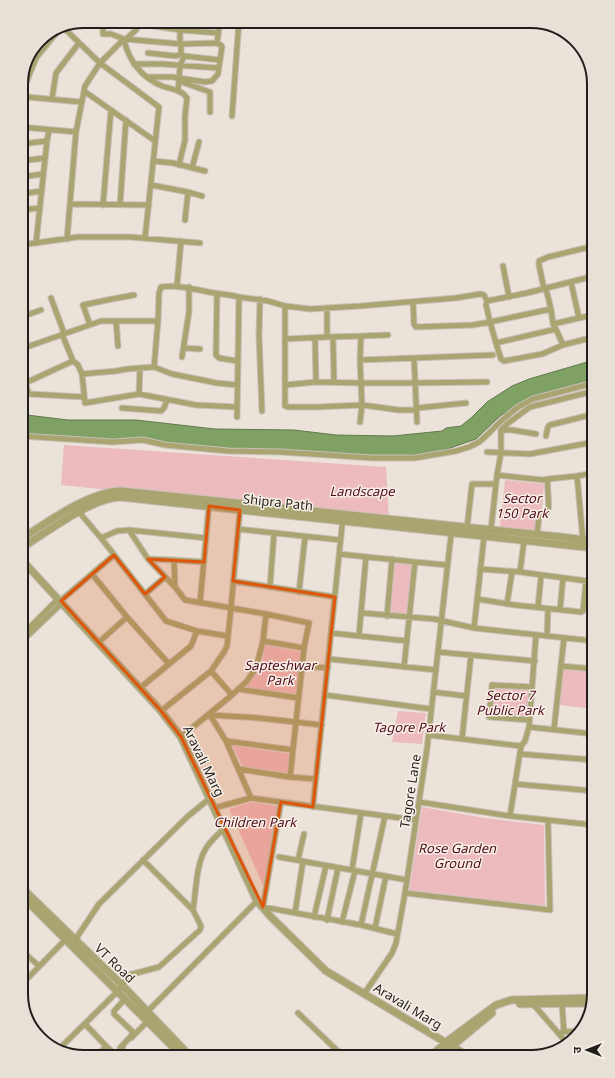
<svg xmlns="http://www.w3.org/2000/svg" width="615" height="1078" font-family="Georgia,'Noto Sans Devanagari',serif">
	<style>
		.green { fill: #edbabe }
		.water { fill: #7fa264; stroke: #637a4e }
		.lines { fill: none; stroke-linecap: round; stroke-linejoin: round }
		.minor-casing { stroke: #c7c0b8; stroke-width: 7 }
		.tertiary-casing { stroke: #c7c0b8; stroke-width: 9 }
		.minor { stroke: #aaa471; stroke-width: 5 }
		.tertiary { stroke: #aaa471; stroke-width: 7 }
		.marked { fill: #de560d; fill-opacity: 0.2; stroke: #de560d; stroke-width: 3; stroke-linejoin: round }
		.labels { text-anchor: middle; stroke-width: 3; stroke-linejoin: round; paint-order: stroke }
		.park-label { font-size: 13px; font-style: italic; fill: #500a1c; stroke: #f8f1e7 }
		.street-label { font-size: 13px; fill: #211e1b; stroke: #f8f1e7 }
		.rim { fill: none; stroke: #211e1b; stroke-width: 2 }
	</style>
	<rect width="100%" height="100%" fill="#ebe3da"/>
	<path class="green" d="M64,445L386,467L389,519L61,485Z
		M505,480L544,484L540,531L500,527Z
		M393,563L412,565L407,615L390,614Z
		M265,645L302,652L297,694L243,688L261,667Z
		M562,669L594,672V709L559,705Z
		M493,686L530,689L528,719L491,716Z
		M398,711L426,713L422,744L392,742Z
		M232,745L290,754L288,773L242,766Z
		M252,802L277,806L264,887L229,809Z
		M422,807L485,818L544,825L545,906L409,891Z"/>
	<path class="water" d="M594,360V380L527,400L500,416L476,439L439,452L396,457L210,448L131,439H78L21,436V416L27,415L68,420H136L215,429L294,430L336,435L393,436L442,431L446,428L461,426L472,417L487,402L512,386L529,379Z"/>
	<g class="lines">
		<g class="minor-casing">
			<path id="minor" d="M103,21V34H111L124,39L181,44L217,43L220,21
				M140,24L180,30L218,33
				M65,29L100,63L159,107L145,238
				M126,39L136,30L140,22
				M180,44V21
				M148,53L176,56L181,54
				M184,56L220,60
				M134,64H162L218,68
				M148,77H172L205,82L212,81L218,74L222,47L221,45L216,43
				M179,81L210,92V112
				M21,91L27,97L81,102
				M84,91L155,141
				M178,91L180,66L184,56L181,54V44
				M22,93L36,58L57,32
				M52,99L56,73L79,43
				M232,116L239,21
				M21,127L76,132
				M21,144L47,141
				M21,161L45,158
				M153,161L173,163L205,171
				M192,168L199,142
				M21,177L43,174
				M151,185L188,192L185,220
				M188,192L202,196
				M21,194L42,191
				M70,204L149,205
				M103,205L111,110
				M120,205L126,120
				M21,210L40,208
				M67,239L76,132L85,86L100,63L124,39C128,60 142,78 162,86C171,89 182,90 187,98L185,116V140L179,165
				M36,243L47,141L49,130
				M21,245L78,237H130L200,243
				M503,266L509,297
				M571,282L579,318L594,315
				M177,286L181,241
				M544,289L539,265V261L548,257L594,246
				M217,293L216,355L219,358L237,361
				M239,297L268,301L285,306V406L288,407H317L362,405L360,422
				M51,298L64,333
				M260,299L259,336L262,411
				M487,301L486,305L490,322L551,309L546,289
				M413,302L414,324L416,327L473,325L490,322L496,343L556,329L553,324L551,309
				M285,306L310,309L360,306L456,298L480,294L484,295L487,301L527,293L594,276
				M327,308V337L361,336L360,360L493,355
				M21,317L41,310
				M116,321L118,346
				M553,324L579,318
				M90,325L83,305L112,299L134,295
				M62,334L73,361L78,365L82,374L116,371L127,369L154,367L172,374L217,383L237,385
				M361,336L388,335
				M333,337L334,382
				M285,339L327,337
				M496,343L501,359L504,361L542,354L563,345L556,329
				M563,345L594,337
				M184,348L200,349
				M21,349L101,321H158
				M182,357L189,312V287
				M414,358L417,422
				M360,360L361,383H407L487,382
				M154,367L158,321L159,293L161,287C176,285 189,288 204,291C216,294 227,294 239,297L237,417
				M82,374L85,403L139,394L196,405L237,407
				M316,382L361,383L362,405L399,410H417
				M25,383L29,394L84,397
				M21,385L73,361
				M285,385L316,382L315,338
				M139,394L140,368
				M122,408L161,411L164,408L167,400
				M417,408L466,403
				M501,430H512L536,434
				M21,436L113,442L143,440L165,445L228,451L281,452L373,458H415L456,451L469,447L479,442L487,435L501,421L518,407L533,399L594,383
				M546,436L548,427L550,425L594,414
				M487,452L530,454L594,442
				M577,476L594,473
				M548,479L543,480L497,475L501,453V430L507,424L530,407L594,391
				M79,512L101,538L166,621L197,631L228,636
				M467,528L472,484H496
				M238,529L340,540
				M491,529L497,475
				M129,530L148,559L175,587L185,600L266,614L263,641L256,668L247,681L232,695L181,737
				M537,534L539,517C541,515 545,514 547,512C551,508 546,486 548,479L577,476L583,540
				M101,538L117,531L129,530L206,538
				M339,554L415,562L404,667
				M148,559L174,560L175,587
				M174,560L204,562
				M415,562L447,565
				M480,569L520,572L594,582
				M520,572L524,541
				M92,574L127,617L169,664
				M233,581L335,597
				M270,587L274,533
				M299,592L305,537
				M145,594L165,577
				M477,599L515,605L581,612L583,611L586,581
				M59,602L114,555
				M200,603L209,504
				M507,604L512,572
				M538,607L541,576
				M560,610L563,578
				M362,613L434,619L474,628L594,641
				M266,614L309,623L304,648
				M387,616L392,559
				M474,628L484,537
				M331,633L407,641
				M359,635L366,557
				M547,636L548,609
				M263,641L304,648L290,777
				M21,642L59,606V602H56L54,603L21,636
				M99,642L127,617
				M438,652L535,661
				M329,659L436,670
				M303,666L328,668
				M561,666L594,669
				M211,671L232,695
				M140,688L191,646L197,631
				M238,689L299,698
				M433,692L466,696
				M325,695L431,709
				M161,711L211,671L224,652L227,646L231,608L240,510
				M210,715L259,718L322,725
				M210,715L226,741L251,798
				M529,720L489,717L492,685L532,687
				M529,727L594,734
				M554,729L564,638
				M429,735L521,746
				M462,739L471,655
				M226,741L293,750
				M520,754L594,760
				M239,769L290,777L316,779
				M515,784L594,791
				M281,802L263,907L361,925L397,934
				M419,802L510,816L594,825
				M313,807L343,517
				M214,808L251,798L416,820
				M510,816L521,746L525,741L529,727L536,635
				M279,857L407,880
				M298,860L304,834
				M352,870L361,813
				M405,893L550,910L548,821
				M193,910C196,893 196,865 205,850C209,842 218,835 223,829
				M295,913L303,861
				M314,917L326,866
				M327,920L338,868
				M342,922L355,871
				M361,925L385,816
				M375,928L386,876
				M75,940L99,904L187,817L209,799
				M21,950L39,966
				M21,985L66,939
				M364,994L392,953L396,943L405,893L427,749L452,526
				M533,1004L567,1043
				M562,1004L564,1032
				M147,1012L257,901
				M298,1013L344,1057
				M85,1024L106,1046
				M562,1032L581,1031
				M131,1038L148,1021
				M120,1048L132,1035V1031L114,1014V1011L125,999
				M58,1050L118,991L129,975L159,967L200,930L201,926L193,910L143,860
				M115,1055L123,1047
				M96,1057L106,1046L118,1057"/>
		</g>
		<g class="tertiary-casing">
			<path id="tertiary" d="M21,539C48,522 88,492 121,491L561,537L594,541
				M21,548C48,532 89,499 120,497L594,548
				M21,559L161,711L181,737L257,901L270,916L326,971L470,1057
				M21,887L122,985L191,1057
				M21,895L183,1057
				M520,1004L591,1003
				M430,1057L446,1042L496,1005L511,1000L593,998
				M439,1057L492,1013"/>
		</g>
		<use href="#minor" class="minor"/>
		<use href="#tertiary" class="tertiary"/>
	</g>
	<path class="marked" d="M209,506L240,510L233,581L335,597L313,807L281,802L263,907L181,737L161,711L61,601L114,555L145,594L165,577L148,559L204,562Z"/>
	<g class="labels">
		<g class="park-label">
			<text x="362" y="496">Landscape</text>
			<text x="522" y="503">Sector<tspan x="522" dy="15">150 Park</tspan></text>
			<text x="280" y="670">Sapteshwar<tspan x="280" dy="15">Park</tspan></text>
			<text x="510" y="700">Sector 7<tspan x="510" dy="15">Public Park</tspan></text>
			<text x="409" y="732">Tagore Park</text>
			<text x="255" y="827">Children Park</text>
			<text x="457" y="853">Rose Garden<tspan x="457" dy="15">Ground</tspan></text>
		</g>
		<g class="street-label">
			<text transform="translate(278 502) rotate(6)" y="5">Shipra Path</text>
			<text transform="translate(204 761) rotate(64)" y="5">Aravali Marg</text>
			<text transform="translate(410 791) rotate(-81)" y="5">Tagore Lane</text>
			<text transform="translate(115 963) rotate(44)" y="5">VT Road</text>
			<text transform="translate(408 1006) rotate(31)" y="5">Aravali Marg</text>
		</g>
	</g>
	<path d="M0 0H615V1078H0ZM84 28H531A56 56 0 0 1 587 84V994A56 56 0 0 1 531 1050H84A56 56 0 0 1 28 994V84A56 56 0 0 1 84 28Z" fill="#e7e0d7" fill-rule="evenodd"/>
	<path class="rim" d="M84 28H531A56 56 0 0 1 587 84V994A56 56 0 0 1 531 1050H84A56 56 0 0 1 28 994V84A56 56 0 0 1 84 28Z"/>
	<g transform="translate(587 1050) rotate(270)" stroke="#f8f1e7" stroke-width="3" paint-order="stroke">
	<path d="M0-3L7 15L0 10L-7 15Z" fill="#211e1b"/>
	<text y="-6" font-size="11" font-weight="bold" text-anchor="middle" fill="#211e1b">उ</text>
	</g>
</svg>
